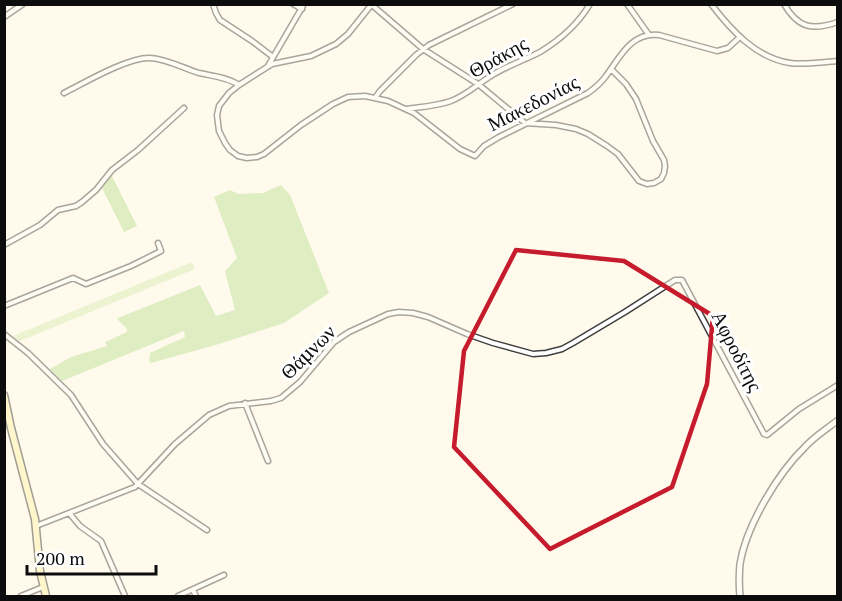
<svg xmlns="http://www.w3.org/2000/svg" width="842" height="601" font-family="'PT Serif',serif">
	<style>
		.green { fill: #d3ecb2 }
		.forest { fill: #b7de91 }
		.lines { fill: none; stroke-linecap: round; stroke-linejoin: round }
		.minor-casing { stroke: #3f3f3f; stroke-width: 7 }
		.tertiary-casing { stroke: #3f3f3f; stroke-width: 8 }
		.secondary-casing { stroke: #2e2e2e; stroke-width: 9 }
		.minor { stroke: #fff; stroke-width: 4 }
		.tertiary { stroke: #fff; stroke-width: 5 }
		.secondary { stroke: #fff1a6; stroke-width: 6 }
		.marked { fill: none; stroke: #c51b2c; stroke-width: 4.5; stroke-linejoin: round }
		.labels { text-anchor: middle; stroke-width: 6; stroke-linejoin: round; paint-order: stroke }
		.street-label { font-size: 20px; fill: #0c0c0c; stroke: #fff }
	</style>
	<rect width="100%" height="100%" fill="#fffaeb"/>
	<path class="green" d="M192,262L195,269L20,341L13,336Z"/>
	<path class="forest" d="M111,174L137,226L124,232L101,186Z
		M281,185L290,195L329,293L284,323L219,344L151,363L149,361L150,353L185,337L184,331L62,381L50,369L71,357L107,346L105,342L127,332V329L117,319L118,318L200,285L216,316L235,310L225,271L237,258L214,197L230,190L238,194L263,193Z"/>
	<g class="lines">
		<g class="minor-casing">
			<path id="minor" d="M213,4L216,13L220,20L252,41L273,57
				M293,4L302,9
				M372,4L348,34L336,44L311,56L272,64L239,85L229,93L219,106L217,115L219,131L225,143L230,150L238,156L247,158L257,157L264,154L301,125L333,104L348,97L365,96L388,101L414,113L460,149L475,156L484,146L499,137L588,93C595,88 601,83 606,76C620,57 631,32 659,35L717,51L728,48L740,37
				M627,4L649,35
				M711,4C731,30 756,58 790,63C805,65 822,62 838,61
				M784,4C798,28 812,31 838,22
				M372,5L423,49L478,84L525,123L556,125L576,129L588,134L607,146L618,154L639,181L647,184L654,183L661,179L664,173L665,166L664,160L653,141L636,99L626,84L611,69
				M4,17L23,4
				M268,66L304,4
				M64,93C84,83 128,57 150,58C167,59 183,68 199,73C212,76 227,77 239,85
				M375,98L380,91L416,55L429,45L513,4
				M406,109C421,107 437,106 451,101C467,95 480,82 494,74C509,65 525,60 540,52C560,40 578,24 590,4
				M4,245L40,225L58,210L76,206L82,202L96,190L112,170L138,150L184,108
				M4,306L73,278L86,284L131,266L161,251L158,243
				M4,334L28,353L71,395L103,444L138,484L207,530
				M245,403L268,461
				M70,514L80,526L101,541L125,596
				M36,526L135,487L175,444L209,415L229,406L271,401L281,398L300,382L334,342L349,332L388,314L399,312L413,313L428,317L467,334L493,343L533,354L546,353L562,349L573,343L625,312L675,280H682L764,434L767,435L799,409L838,385
				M193,590L196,596
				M21,596L43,587
				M178,596L224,575"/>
		</g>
		<g class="tertiary-casing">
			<path id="tertiary" d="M740,596C739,586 739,575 740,564C746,526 778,473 805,447C815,436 827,429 838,420"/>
		</g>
		<g class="secondary-casing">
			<path id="secondary" d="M4,395L11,428L35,519L40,571L46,596"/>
		</g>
		<use href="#minor" class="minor"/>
		<use href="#tertiary" class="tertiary"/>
		<use href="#secondary" class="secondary"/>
	</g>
	<path d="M0 0H842V601H0ZM516,250L624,261L713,316L707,384L672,487L550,549L454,447L464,351Z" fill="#fffaeb" fill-opacity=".55" fill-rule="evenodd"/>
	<path class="marked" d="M516,250L624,261L713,316L707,384L672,487L550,549L454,447L464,351Z"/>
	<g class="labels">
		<g class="street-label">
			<text transform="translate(498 57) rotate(-29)" y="7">Θράκης</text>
			<text transform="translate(533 103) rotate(-27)" y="7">Μακεδονίας</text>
			<text transform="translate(737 351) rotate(63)" y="7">Αφροδίτης</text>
			<text transform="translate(308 352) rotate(-45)" y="7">Θάμνων</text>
		</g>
	</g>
	<rect width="842" height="601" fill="none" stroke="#0c0c0c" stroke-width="12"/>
	<path d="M27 565v9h129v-9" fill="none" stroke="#0c0c0c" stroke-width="3"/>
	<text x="36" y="565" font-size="18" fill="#0c0c0c" stroke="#ffffff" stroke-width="4.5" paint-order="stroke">200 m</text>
</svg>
